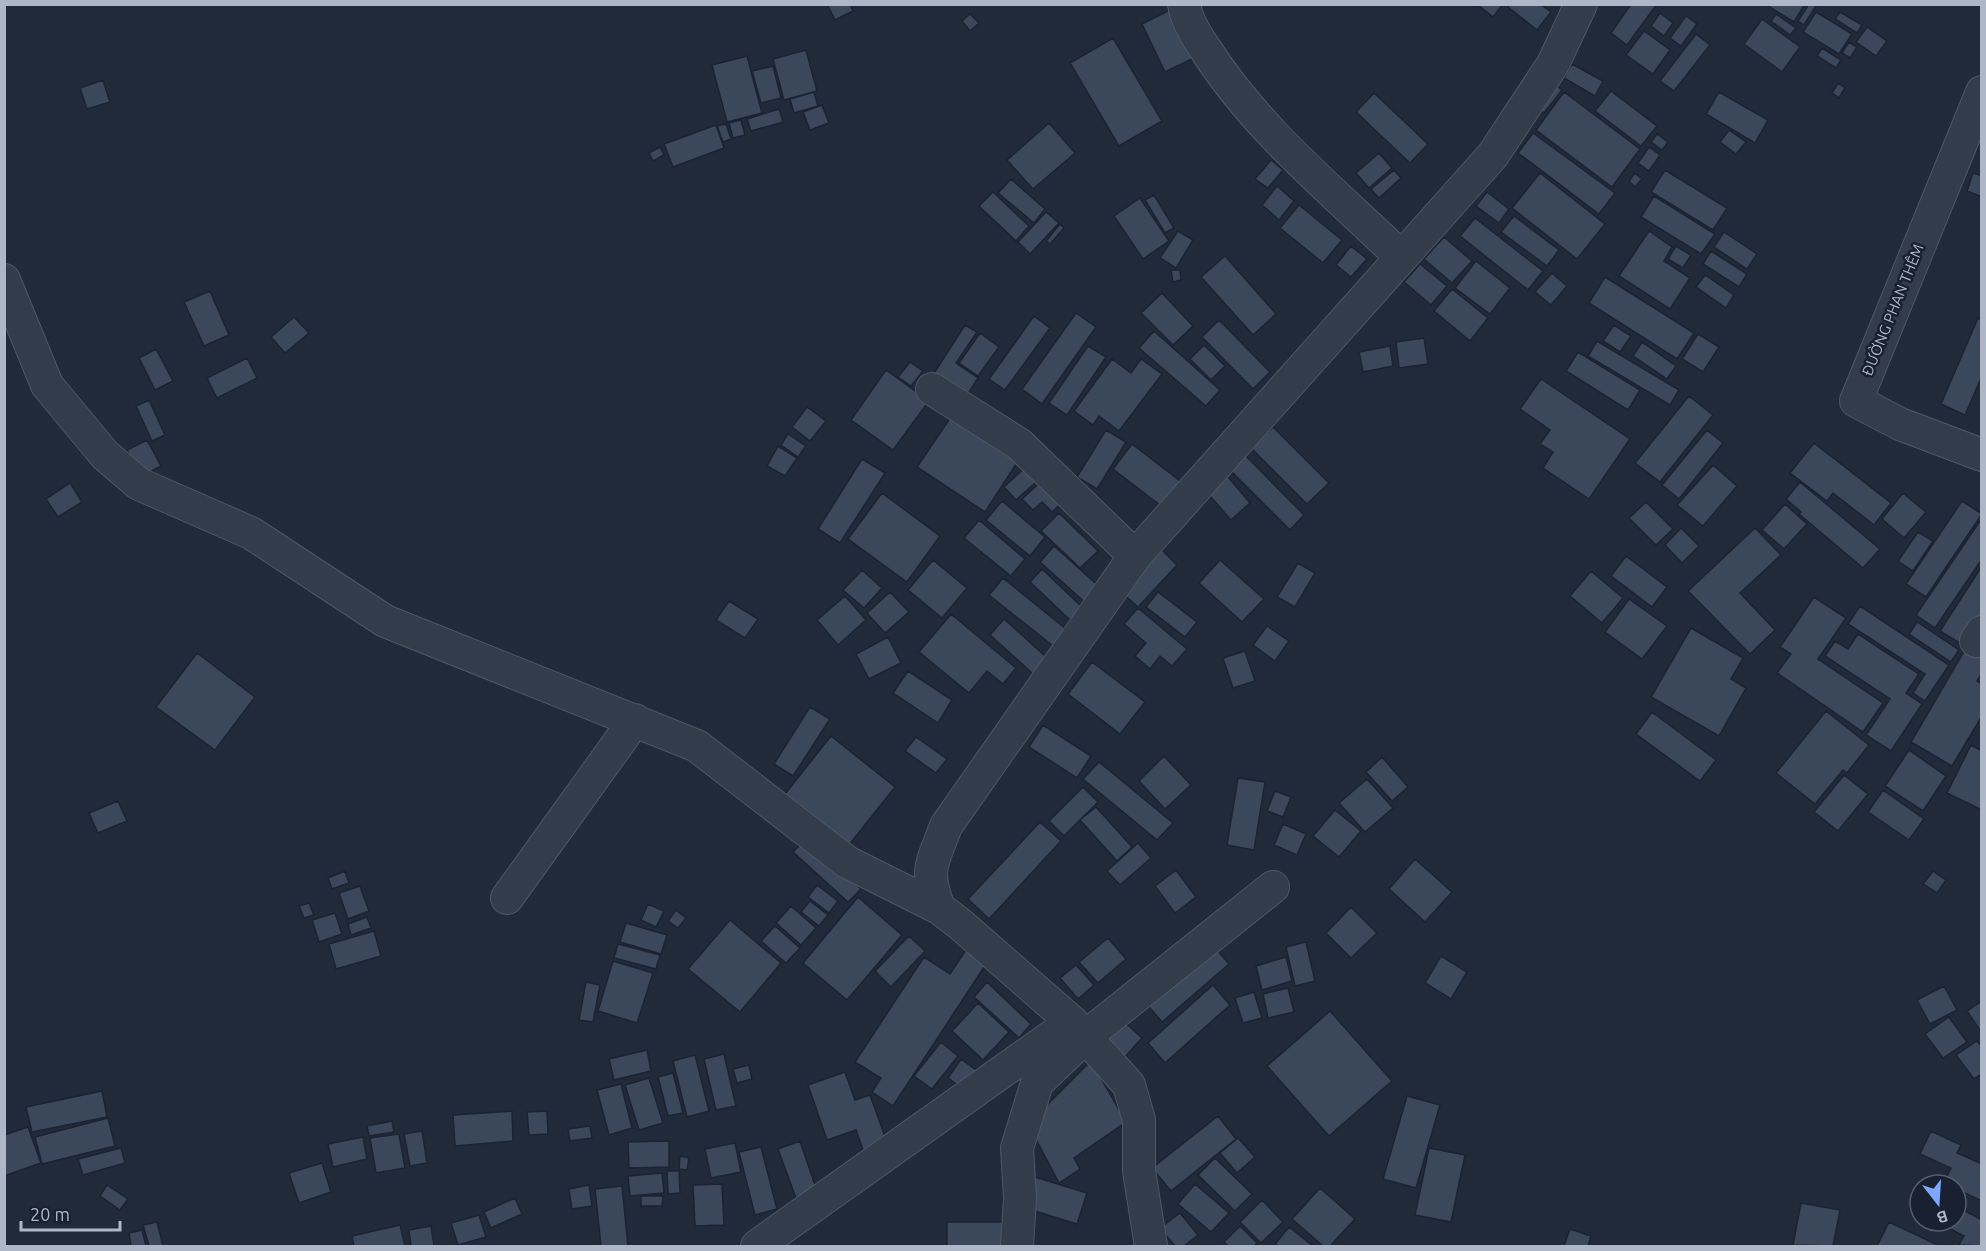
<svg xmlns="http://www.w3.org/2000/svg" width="1986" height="1251" font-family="Ubuntu,sans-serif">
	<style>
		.building { fill: #3b485b; stroke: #1b2332; stroke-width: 1.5 }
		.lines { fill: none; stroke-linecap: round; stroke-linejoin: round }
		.street-casing { stroke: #4e5766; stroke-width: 34 }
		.street { stroke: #333c4b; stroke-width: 32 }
		.labels { text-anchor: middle; stroke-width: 5; stroke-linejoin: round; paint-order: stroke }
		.street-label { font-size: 15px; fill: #aeb7c8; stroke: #192130 }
	</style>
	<rect width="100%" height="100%" fill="#202a3b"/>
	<path class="building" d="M827,4H850L853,11L835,20Z
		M1477,4H1503L1493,17Z
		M1510,4H1540L1551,12L1537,30L1508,7Z
		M1631,4H1657L1627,45L1611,33Z
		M1765,4H1805L1794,22Z
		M1809,4L1816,6L1804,25L1798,21Z
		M1170,10L1194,58L1165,72L1142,24Z
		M1816,12L1852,34L1839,54L1803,32Z
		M1840,12L1862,25L1857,33L1835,19Z
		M1660,13L1673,23L1664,36L1651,26Z
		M970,14L979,23L970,31L962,21Z
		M1776,14L1796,28L1790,35L1771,21Z
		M1686,16L1697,24L1681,46L1670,38Z
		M1762,19L1800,47L1782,72L1744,44Z
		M1867,27L1887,41L1876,56L1856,42Z
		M1644,31L1670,50L1653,74L1626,55Z
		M1696,34L1710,45L1674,91L1660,81Z
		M1113,38L1162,121L1119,146L1070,63Z
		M1849,42L1857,47L1850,58L1842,53Z
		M1822,48L1841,60L1836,68L1817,56Z
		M806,50L817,91L784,100L773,59Z
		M747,56L762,113L727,122L712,65Z
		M1572,64L1603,81L1595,96L1564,78Z
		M773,66L781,98L761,103L752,71Z
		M103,80L110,102L87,109L80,88Z
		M1550,81L1562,90L1544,113L1532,104Z
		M1838,83L1845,88L1839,98L1832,93Z
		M1611,91L1657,126L1641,146L1595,111Z
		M814,92L818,106L794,113L790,99Z
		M1564,92L1640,149L1612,187L1536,130Z
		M1719,92L1768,120L1755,143L1706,114Z
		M1374,93L1428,144L1410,163L1356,112Z
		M822,105L829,123L810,130L803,112Z
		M779,109L783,122L751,131L747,119Z
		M741,120L745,135L733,138L729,123Z
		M1049,123L1075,153L1033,189L1007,160Z
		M726,124L731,139L723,142L717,126Z
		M716,125L724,148L673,167L664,144Z
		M1729,130L1746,142L1736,154L1720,142Z
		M1533,133L1615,193L1599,214L1518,153Z
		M1657,134L1668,142L1662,150L1651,142Z
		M660,147L664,155L653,161L649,153Z
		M1649,147L1660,155L1649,171L1638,163Z
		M1379,153L1392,168L1369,188L1356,173Z
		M1271,160L1283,170L1268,188L1255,179Z
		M1394,170L1401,178L1379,198L1371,189Z
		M1665,170L1727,208L1713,230L1651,192Z
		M1540,173L1605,224L1577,259L1512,208Z
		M1635,173L1642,179L1635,187L1629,181Z
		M1973,173L1982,176V197L1967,191Z
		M1011,179L1045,209L1034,223L998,193Z
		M1277,186L1294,201L1279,220L1262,205Z
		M993,192L1029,226L1016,241L979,206Z
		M1487,192L1509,209L1499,223L1476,206Z
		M1154,195L1174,228L1165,233L1145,200Z
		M1654,196L1715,234L1701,254L1641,217Z
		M1140,198L1169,241L1143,259L1114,216Z
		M1299,205L1342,240L1323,263L1280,228Z
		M1046,212L1059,223L1030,254L1018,242Z
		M1514,216L1559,250L1547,266L1501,232Z
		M1475,218L1543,271L1528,290L1460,236Z
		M1060,224L1064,228L1050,244L1046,241Z
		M1178,231L1193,240L1176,268L1160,258Z
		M1649,231L1672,247L1664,261L1690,278L1670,309L1619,276Z
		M1724,232L1757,254L1747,269L1714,247Z
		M1444,237L1472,261L1452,283L1424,259Z
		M1351,246L1367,259L1351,277L1336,265Z
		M1676,246L1691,255L1683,268L1668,259Z
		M1711,251L1747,274L1739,287L1703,264Z
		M1225,256L1276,314L1253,335L1201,277Z
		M1476,261L1510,288L1490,314L1455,288Z
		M1420,264L1447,286L1431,305L1404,282Z
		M1171,270H1180L1181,280L1173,282Z
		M1552,273L1567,286L1551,305L1535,292Z
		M1705,275L1734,295L1726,308L1696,287Z
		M1605,277L1694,333L1677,359L1589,303Z
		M1452,289L1488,318L1470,341L1434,311Z
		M210,291L229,335L204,346L184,302Z
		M1162,293L1193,326L1173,345L1141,313Z
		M1076,313L1096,327L1042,404L1022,389Z
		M1034,316L1050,328L1005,390L989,379Z
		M294,317L309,333L285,353L271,337Z
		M1978,318L1982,320V376L1965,415L1941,404Z
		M1219,320L1270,372L1253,389L1202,337Z
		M965,325L977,332L956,363L978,378L964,400L931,378Z
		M1614,325L1631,336L1620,352L1603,341Z
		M1154,331L1220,390L1206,406L1139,348Z
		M980,333L999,347L978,376L959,363Z
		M1698,334L1719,347L1703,372L1682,359Z
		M1424,338L1428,364L1399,368L1396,342Z
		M1597,341L1679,390L1670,405L1588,356Z
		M1642,342L1676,366L1667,379L1633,356Z
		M1204,345L1225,366L1211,380L1190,359Z
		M1088,346L1106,357L1067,415L1049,403Z
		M1390,346L1393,366L1363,372L1359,352Z
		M156,349L173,381L155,390L139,358Z
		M1578,352L1640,390L1628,410L1566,371Z
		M247,358L257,378L217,398L207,378Z
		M1112,359L1131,373L1141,359L1162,374L1119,431L1099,416L1093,425L1074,411Z
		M910,362L923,371L911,386L898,377Z
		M886,370L929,401L893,450L851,420Z
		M1541,379L1630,439L1589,499L1543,468L1553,452L1540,444L1550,430L1520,409Z
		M1689,396L1713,415L1660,482L1635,463Z
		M149,400L165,435L152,441L136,406Z
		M807,407L826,421L810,441L792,427Z
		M957,408L1024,452L985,512L917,467Z
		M1273,427L1329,483L1307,504L1251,448Z
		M1106,430L1126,442L1097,489L1077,477Z
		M1707,430L1723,443L1679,499L1662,485Z
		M788,434L806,446L798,457L781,445Z
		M147,440L161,466L141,477L127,450Z
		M1814,443L1891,503L1874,525L1833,493L1827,501L1790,473Z
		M1132,444L1184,484L1165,509L1113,469Z
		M778,446L797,458L785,476L767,466Z
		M1240,450L1304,515L1290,530L1225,465Z
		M862,459L885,473L840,543L818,529Z
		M1031,462L1044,475L1016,500L1004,487Z
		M1713,465L1737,486L1703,526L1677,505Z
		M1223,471L1250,503L1231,520L1203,488Z
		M1045,478L1065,500L1052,512L1042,502L1033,510L1022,499Z
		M1800,482L1880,549L1863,568L1799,514L1801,512L1786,499Z
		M70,483L82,502L58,517L46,499Z
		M882,493L940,536L907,582L848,539Z
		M1903,493L1926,512L1904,538L1882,519Z
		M1002,501L1045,537L1030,556L986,520Z
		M1962,501L1982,514L1926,597L1906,584Z
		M1646,502L1673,529L1656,545L1629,518Z
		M1785,504L1807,524L1784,549L1762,530Z
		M1059,513L1098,551L1080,568L1041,531Z
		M1982,518V559L1935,628L1916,615Z
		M979,520L1025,559L1011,576L964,538Z
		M1681,528L1699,546L1682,563L1665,545Z
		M1755,528L1781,555L1740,593L1775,630L1750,654L1688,591Z
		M1918,532L1933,541L1913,571L1898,561Z
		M1054,546L1103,590L1089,606L1040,562Z
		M1160,548L1177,565L1138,607L1120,591Z
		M1626,556L1667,587L1652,607L1611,576Z
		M933,560L967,588L942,618L908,590Z
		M1220,560L1264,599L1242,622L1199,583Z
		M1298,563L1315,573L1295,607L1277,597Z
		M1982,566V615L1963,645L1940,631Z
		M1042,569L1082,607L1070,620L1030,582Z
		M862,570L882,588L864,608L843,590Z
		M1591,571L1623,598L1602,623L1570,596Z
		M1003,578L1066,629L1053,646L989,595Z
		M890,592L909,612L885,633L867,613Z
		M1158,592L1197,622L1185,637L1146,607Z
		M845,596L866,620L838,645L817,620Z
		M1814,597L1846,618L1818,659L1883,703L1863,732L1777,673L1791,654L1780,647Z
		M1629,599L1667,626L1642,659L1605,632Z
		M729,601L758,619L745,638L716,620Z
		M1860,606L1949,665L1925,701L1913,693L1925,674L1848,624Z
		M1138,608L1187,649L1172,666L1160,656L1150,669L1135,656L1146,643L1124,624Z
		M951,614L1016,668L1003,684L987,671L969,693L919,652Z
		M1004,619L1056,666L1042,682L990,635Z
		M1917,622L1959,650L1951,662L1909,634Z
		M1267,626L1289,641L1275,661L1253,645Z
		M1691,628L1743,658L1731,679L1746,688L1719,736L1651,697Z
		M1858,634L1919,674L1906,693L1922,704L1891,751L1866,735L1890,699L1825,656L1835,641L1848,649Z
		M888,637L901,663L869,679L856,654Z
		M1966,648L1982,657V673L1977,681L1982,684V716L1952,766L1911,742Z
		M1245,651L1255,681L1233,688L1223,658Z
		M197,653L255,697L215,750L156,707Z
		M1092,662L1145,702L1120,734L1068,694Z
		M908,671L952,700L938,723L893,693Z
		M810,707L830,719L793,776L774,764Z
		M1826,711L1869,745L1847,773L1843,770L1815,804L1776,773Z
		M1652,712L1716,760L1700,781L1636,734Z
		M1043,725L1091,756L1077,778L1029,747Z
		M831,736L895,787L849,845L785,794Z
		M916,737L947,759L936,773L905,751Z
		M1971,745L1982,751V810L1947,793Z
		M1909,750L1946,776L1923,811L1885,786Z
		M1164,756L1191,785L1165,809L1139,781Z
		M1382,757L1408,787L1392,801L1366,772Z
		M1099,762L1173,823L1157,840L1083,779Z
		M1844,775L1868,794L1838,831L1814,812Z
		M1238,778L1265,782L1254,850L1227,845Z
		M1367,779L1393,808L1365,832L1339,803Z
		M1083,787L1098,802L1064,836L1049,821Z
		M1883,790L1924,819L1909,840L1868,812Z
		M1275,791L1291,797L1283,817L1267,811Z
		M118,801L127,821L98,833L89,813Z
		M1096,807L1132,847L1117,861L1080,820Z
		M1335,810L1361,831L1339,857L1313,836Z
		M1040,822L1061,841L989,919L968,899Z
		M1283,824L1306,834L1297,855L1274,845Z
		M807,838L861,889L848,902L793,852Z
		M1138,843L1151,858L1120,885L1107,871Z
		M1415,859L1452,892L1425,922L1389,889Z
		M1176,870L1196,897L1175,913L1155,886Z
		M345,871L349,883L332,889L328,878Z
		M1933,871L1946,880L1937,893L1923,884Z
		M817,885L838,901L829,913L808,897Z
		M360,886L369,911L348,919L339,893Z
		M858,897L902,935L847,1000L803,963Z
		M810,901L828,915L819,926L801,912Z
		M309,903L314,915L304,918L299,906Z
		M648,904L664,911L656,927L641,920Z
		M791,906L816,928L801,945L776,923Z
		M1351,907L1377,933L1351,958L1326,933Z
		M676,910L686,918L678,928L668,921Z
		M335,913L342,934L319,942L312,920Z
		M367,917L371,928L351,935L348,924Z
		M730,920L781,963L740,1012L688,969Z
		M626,923L667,935L661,954L620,942Z
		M775,926L800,948L786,963L761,941Z
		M374,931L381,956L336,969L329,944Z
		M909,936L925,951L891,987L875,971Z
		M1108,938L1126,959L1098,983L1079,962Z
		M1306,942L1315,981L1295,986L1286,947Z
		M618,944L660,955L656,969L614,958Z
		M1212,944L1229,964L1162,1022L1145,1002Z
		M968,947L988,961L893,1106L872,1092L881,1078L855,1062L924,957L950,974Z
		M1441,956L1467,972L1451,999L1425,983Z
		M1286,957L1292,981L1262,990L1256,966Z
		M613,961L653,973L637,1023L598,1011Z
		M1076,965L1094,985L1078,999L1060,978Z
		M586,982L600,985L593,1022L579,1020Z
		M987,982L1031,1024L1019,1038L974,997Z
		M1213,985L1230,1005L1165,1063L1148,1043Z
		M1944,986L1957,1010L1930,1024L1917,1000Z
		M1288,988L1294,1012L1268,1018L1263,994Z
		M1254,992L1262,1018L1243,1023L1235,998Z
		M1982,1001V1033L1967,1011Z
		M978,1003L1009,1032L983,1060L952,1031Z
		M1330,1011L1392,1081L1329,1136L1267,1066Z
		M1117,1015L1142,1038L1123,1059L1098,1036Z
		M1949,1017L1967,1042L1943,1058L1925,1034Z
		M1977,1041L1982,1047V1074L1974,1079L1956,1055Z
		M941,1042L958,1056L932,1089L914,1076Z
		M647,1050L651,1071L614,1080L609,1059Z
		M724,1054L736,1106L716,1110L704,1059Z
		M695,1055L709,1111L687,1117L673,1061Z
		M961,1059L976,1070L963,1089L948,1078Z
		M1091,1061L1126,1122L1074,1158L1080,1169L1059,1183L1028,1124Z
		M749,1065L752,1079L737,1083L733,1069Z
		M845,1072L855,1100L870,1095L888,1145L864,1153L856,1130L827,1140L808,1085Z
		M673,1073L683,1113L668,1116L658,1077Z
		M649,1078L663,1123L639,1130L625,1085Z
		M621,1084L632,1128L609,1135L597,1090Z
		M102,1091L107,1117L32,1132L26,1107Z
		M1407,1096L1440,1105L1416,1188L1383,1179Z
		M512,1111L513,1141L455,1146L453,1115Z
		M547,1111L548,1134L529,1135L527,1112Z
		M1218,1116L1236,1139L1171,1191L1152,1168Z
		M108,1118L115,1146L42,1164L35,1137Z
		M392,1121L394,1132L369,1136L367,1126Z
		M590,1126L592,1138L570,1141L568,1129Z
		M28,1127L41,1163L4,1176V1135Z
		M422,1131L427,1163L410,1166L404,1134Z
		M1931,1131L1961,1145L1957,1153L1982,1164V1201L1956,1189V1185L1943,1184L1951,1168L1920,1154Z
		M399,1134L405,1168L376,1173L370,1138Z
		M363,1137L367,1159L333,1167L328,1144Z
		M1238,1138L1255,1157L1237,1173L1220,1153Z
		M669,1141V1167L629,1168L628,1142Z
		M800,1141L817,1191L796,1198L778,1149Z
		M735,1143L741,1172L711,1178L705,1149Z
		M761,1147L777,1209L755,1215L739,1152Z
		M121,1148L125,1163L83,1175L78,1159Z
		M1429,1148L1465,1155L1451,1222L1415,1215Z
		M680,1156L689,1158L687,1170L679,1169Z
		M1215,1158L1252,1194L1235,1211L1198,1175Z
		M322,1163L331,1192L299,1203L289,1173Z
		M667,1171H679L680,1193L668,1194Z
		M662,1173L664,1193L630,1196L628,1176Z
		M1035,1177L1087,1193L1077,1224L1025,1208Z
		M722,1184L724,1225L695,1226L693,1185Z
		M1195,1184L1229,1213L1211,1232L1178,1204Z
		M107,1185L128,1199L120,1210L100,1196Z
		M589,1185L592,1206L572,1209L569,1189Z
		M622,1186L628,1246H601L595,1189Z
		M1320,1188L1355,1219L1330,1246H1323L1292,1219Z
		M641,1196H663L662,1206H641Z
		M515,1198L522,1214L491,1228L484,1212Z
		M1262,1200L1283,1222L1261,1243L1240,1222Z
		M1801,1203L1840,1210L1833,1246L1793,1245Z
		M1956,1206L1982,1220V1246L1959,1245L1964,1236L1945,1226L1948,1221H1956Z
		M1180,1213L1198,1235L1184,1246H1175L1160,1228Z
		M479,1215L486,1237L458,1245L451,1223Z
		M157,1222L163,1246H149L143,1225Z
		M947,1222H1002V1246H947Z
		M1889,1222L1940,1246H1877Z
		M400,1225L405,1246H354L352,1236Z
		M431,1226L434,1246H411L409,1230Z
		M1240,1226L1257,1243L1254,1246H1228L1224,1242Z
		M1289,1227L1313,1246H1278L1275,1244Z
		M1570,1229L1591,1236L1588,1246H1564Z
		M142,1230L146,1246H131L129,1233Z"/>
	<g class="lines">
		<g class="street-casing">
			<path id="street" d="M1184,4C1186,20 1197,37 1206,50C1257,130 1333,191 1401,257
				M1982,92L1856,401L1900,424L1982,455
				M4,280L47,385L105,455L139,484L251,533L385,621L697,746L847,862L939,908L960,924L1072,1022L1129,1085L1139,1120V1171L1151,1246
				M932,389L1019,444L1135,556
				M1976,641L1982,632
				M507,898L635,720
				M939,908C924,868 932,865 946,826L1135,556L1493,155L1553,64L1581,4
				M757,1246L1072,1022
				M1017,1246L1020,1198L1017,1148L1037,1083L1085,1037L1273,887"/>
		</g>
		<use href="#street" class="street"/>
	</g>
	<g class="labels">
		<g class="street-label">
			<text transform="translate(1893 310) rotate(-68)" y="5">ĐƯỜNG PHAN THÊM</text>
		</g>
	</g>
	<rect width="1986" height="1251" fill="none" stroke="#aeb7c8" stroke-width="12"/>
	<g transform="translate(1938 1203) rotate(163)"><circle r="28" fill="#192130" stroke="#555d6d" stroke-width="1.5"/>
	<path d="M0-4.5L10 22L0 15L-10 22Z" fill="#7ca9ff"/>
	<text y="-9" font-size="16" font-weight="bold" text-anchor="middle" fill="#aeb7c8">B</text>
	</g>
	<path d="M21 1221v9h99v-9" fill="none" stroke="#aeb7c8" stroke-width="3"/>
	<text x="30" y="1221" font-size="18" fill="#aeb7c8" stroke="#192130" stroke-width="4.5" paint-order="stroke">20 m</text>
</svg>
